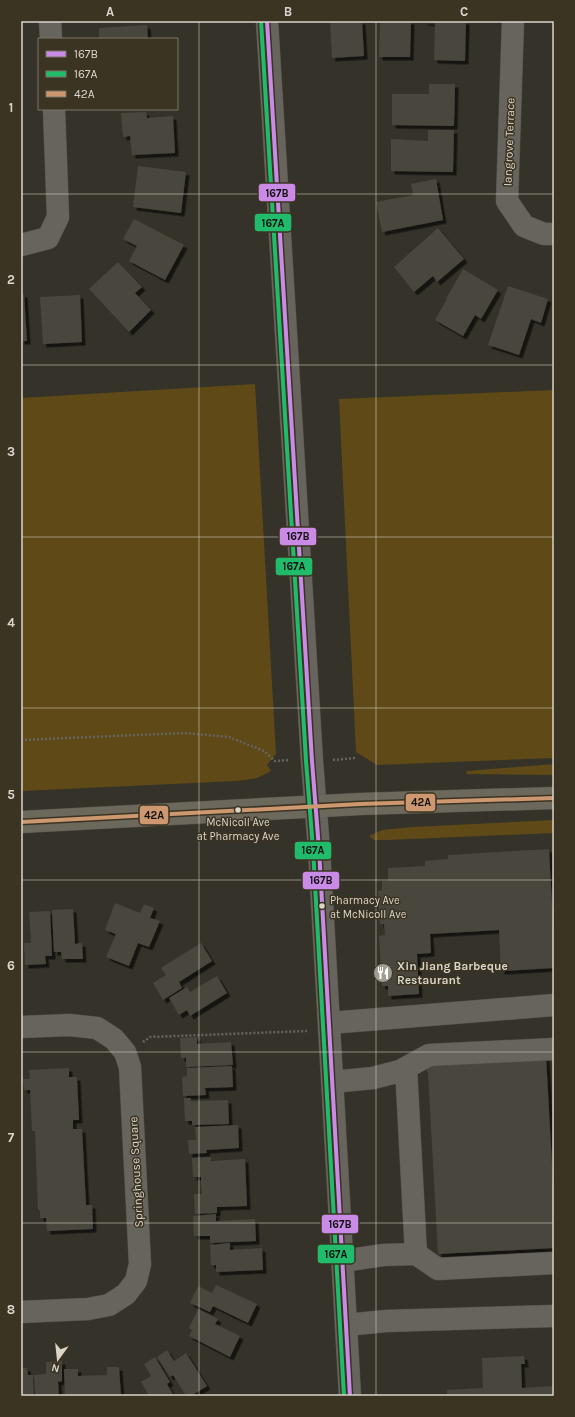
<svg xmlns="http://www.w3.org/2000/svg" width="575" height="1417" font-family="Karla,sans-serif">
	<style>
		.green { fill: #5f4a17 }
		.building { fill: #49463e; filter: url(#shadow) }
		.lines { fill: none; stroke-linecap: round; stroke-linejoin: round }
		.minor-casing { stroke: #524e47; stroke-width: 23 }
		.major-casing { stroke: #524e47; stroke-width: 23 }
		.path { stroke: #66645e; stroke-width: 2.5; stroke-dasharray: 2 2; stroke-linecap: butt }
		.minor { stroke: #67645d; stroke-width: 22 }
		.major { stroke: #6c685c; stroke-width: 22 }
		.bus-1-casing { stroke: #3b3423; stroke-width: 7 }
		.bus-2-casing { stroke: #3b3423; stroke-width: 7 }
		.bus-3-casing { stroke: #3b3423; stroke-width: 7 }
		.bus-1 { stroke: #ca8be6; stroke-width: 4 }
		.bus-2 { stroke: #20bc6c; stroke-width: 4 }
		.bus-3 { stroke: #cd976f; stroke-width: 4 }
		.grid { fill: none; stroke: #d9d5ca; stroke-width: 1; stroke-opacity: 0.55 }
		.bus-dot { fill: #d9d5ca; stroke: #3b3423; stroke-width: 1.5 }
		.labels { text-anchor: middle; stroke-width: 3; stroke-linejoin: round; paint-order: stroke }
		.bus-label { font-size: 11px; fill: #d9d5ca; stroke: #3b3423 }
		.street-label { font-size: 12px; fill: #d9d5ca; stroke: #3b3423 }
		.poi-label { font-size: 12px; font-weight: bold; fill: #d9d5ca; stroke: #3b3423; text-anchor: start }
		.line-badge { stroke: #3b3423; stroke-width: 1.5 }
		.pale-badge-label { font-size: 11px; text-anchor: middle; font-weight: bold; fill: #111 }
		.neatline { fill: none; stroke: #d9d5ca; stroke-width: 1.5 }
		.grid-label { font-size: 13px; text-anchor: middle; font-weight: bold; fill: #d9d5ca }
	</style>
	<defs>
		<filter id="shadow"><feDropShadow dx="3.5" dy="3.5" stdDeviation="0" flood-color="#0009"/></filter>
	</defs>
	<rect width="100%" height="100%" fill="#353229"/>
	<path class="green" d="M255,384L276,754L267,765L271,771L257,778L237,781L21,791V398Z
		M554,390V758L377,765L356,752L339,399Z
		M554,764V775L466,774L467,771Z
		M554,820V833L387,840H374L369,836L382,830L412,827Z"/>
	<path class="building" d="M330,21H362L364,56L332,58Z
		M380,21H411L410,57H379Z
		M424,21H466L465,61L434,60L435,23L424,22Z
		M147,25L148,39H99V28Z
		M429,84H455L454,126L392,125V94H429Z
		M146,112L147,118L173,116L175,153L132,155L130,136L123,137L121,113Z
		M428,130H454L453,172L391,171V139L428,141Z
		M138,166L186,172L181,213L133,207Z
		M436,179L443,220L382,232L376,202L413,195L411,184Z
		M134,219L184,245L165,280L129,261L137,246L123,239Z
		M438,228L464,259L437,282L433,276L414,292L394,267Z
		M118,262L142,287L135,293L151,310L129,332L89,289Z
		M463,269L498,290L481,319L475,315L463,336L435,320L447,299H446Z
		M508,286L548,299L541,323L531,319L519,355L488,345Z
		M21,294H24L27,341H21Z
		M80,295L82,342L43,344L40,297Z
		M549,849L554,943V968L501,971L499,930L430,934L431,953L417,954L419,994L388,996V986H382L379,936L385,935L384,924H380L378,891L382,890V881H388V868L425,866V861L448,859V855Z
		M115,903L140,913L144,904L154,908L150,918L160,921L149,947L138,943L129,966L106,957L116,934L105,930Z
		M73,909L75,944L82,943L83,959H62L61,952H54L52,910Z
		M50,911L52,956H45L46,964L25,965L24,943H31L29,912Z
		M201,943L212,961L179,982L182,988L163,1000L153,983L166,975L161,968Z
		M217,976L227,993L190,1016L187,1010L179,1015L169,998L187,987L190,992Z
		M197,1037V1044L231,1042L233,1065L186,1067V1058H181L180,1038Z
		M546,1056L554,1201V1248L438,1254L428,1072H427V1063Z
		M232,1066L233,1087L205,1088L206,1095L183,1096L182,1077L187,1076V1068Z
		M69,1068V1077H77L79,1120H73V1129H82L86,1205H92L93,1229L47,1231L46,1218H40V1210H38L35,1131H32L30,1090H24L23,1079H30L29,1070Z
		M184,1098H191V1101L228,1100L229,1124L192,1125V1121H185Z
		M238,1125L239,1148L206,1150L207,1153L189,1154L188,1140H196L195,1127Z
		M211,1157V1161L245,1159L247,1206L217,1207V1213L195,1214L194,1194H202L201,1185V1177H193L192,1158Z
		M216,1214V1221L255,1219L256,1241L210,1243V1236H194L193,1216Z
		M230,1243V1250L262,1248L263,1270L216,1272V1265H211L210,1245Z
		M216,1285L257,1304L248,1323L213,1306L210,1312L190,1303L198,1286L212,1293Z
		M198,1309L218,1319L215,1324L240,1336L230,1357L189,1336L192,1330L189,1328Z
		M167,1350L174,1361L186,1353L207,1386L191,1396H186L173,1375L170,1377L157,1357Z
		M524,1356L525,1364H521L522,1388L554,1386V1396H447V1390L483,1388L482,1358Z
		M155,1357L170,1382L167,1384L174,1396H149L141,1382L151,1376L144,1364Z
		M62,1361V1381L58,1382L59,1396H35L34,1375L46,1374V1362Z
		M107,1367H119L121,1396H65L64,1369H78V1376L107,1375Z
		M21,1368H27L28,1375H33L34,1396H21Z"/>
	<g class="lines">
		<g class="minor-casing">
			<path id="minor" d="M50,21L51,39
				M267,21L312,761L319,849L350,1396
				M513,21L507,201L524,226L544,234H554
				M21,245L48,238L58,217L54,109
				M329,1023L554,1005
				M21,1027L69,1025L97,1028L114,1039L125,1052L130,1067L140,1264L136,1281L126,1294L109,1305L88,1309L21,1312
				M406,1068L416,1254
				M332,1082L373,1078L400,1071L429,1055L554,1049
				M343,1261L383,1255L416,1254L438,1269L554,1263
				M346,1325L386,1321L554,1316"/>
		</g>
		<g class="major-casing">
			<path id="major" d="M21,822L360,804L554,798"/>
		</g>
		<path class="path" d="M21,740L184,733L229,737L264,751L275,761L290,760
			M333,760L356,758
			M143,1042L150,1037L307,1031"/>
		<use href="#minor" class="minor"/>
		<use href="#major" class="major"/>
		<g class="bus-1-casing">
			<path id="bus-1" d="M267,21L312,761L319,849L350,1396"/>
		</g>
		<g class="bus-2-casing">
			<path id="bus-2" d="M261,21L306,761L313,849L344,1396"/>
		</g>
		<g class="bus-3-casing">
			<path id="bus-3" d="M21,822L360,804L554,798"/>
		</g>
		<use href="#bus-1" class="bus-1"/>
		<use href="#bus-2" class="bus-2"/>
		<use href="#bus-3" class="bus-3"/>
	</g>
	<path class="grid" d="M199,21V1396M376,21V1396M21,194H554M21,365H554M21,537H554M21,708H554M21,880H554M21,1052H554M21,1223H554"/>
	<defs>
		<g id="restaurant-disc" transform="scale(1)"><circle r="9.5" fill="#a09c92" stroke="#3b3423"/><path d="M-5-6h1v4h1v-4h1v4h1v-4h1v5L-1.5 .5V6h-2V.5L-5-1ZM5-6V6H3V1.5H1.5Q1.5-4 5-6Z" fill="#fff"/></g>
	</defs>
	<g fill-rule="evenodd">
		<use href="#restaurant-disc" x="383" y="973"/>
	</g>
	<g class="bus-dot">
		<circle cx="238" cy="810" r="3.5"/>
		<circle cx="322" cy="906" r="3.5"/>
	</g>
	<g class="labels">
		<g class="bus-label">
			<text x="238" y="826">McNicoll Ave<tspan x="238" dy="14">at Pharmacy Ave</tspan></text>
			<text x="330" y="904" text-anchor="start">Pharmacy Ave<tspan x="330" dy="14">at McNicoll Ave</tspan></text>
		</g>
		<g class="street-label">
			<text transform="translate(509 142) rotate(-88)" y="4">Iangrove Terrace</text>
			<text transform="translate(136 1172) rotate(-93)" y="4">Springhouse Square</text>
		</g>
		<g class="poi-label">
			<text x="397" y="970">Xin Jiang Barbeque<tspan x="397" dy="14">Restaurant</tspan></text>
		</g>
	</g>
	<g class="line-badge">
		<rect x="258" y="183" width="38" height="19" rx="4" fill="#ca8be6"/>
		<rect x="254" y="213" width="38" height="19" rx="4" fill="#20bc6c"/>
		<rect x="279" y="527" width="38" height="19" rx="4" fill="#ca8be6"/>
		<rect x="275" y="557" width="38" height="19" rx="4" fill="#20bc6c"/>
		<rect x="405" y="793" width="31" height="19" rx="4" fill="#cd976f"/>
		<rect x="139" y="805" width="30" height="20" rx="4" fill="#cd976f"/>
		<rect x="294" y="841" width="38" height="19" rx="4" fill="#20bc6c"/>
		<rect x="302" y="871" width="38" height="19" rx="4" fill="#ca8be6"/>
		<rect x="321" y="1214" width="38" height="20" rx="4" fill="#ca8be6"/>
		<rect x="317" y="1244" width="38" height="20" rx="4" fill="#20bc6c"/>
	</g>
	<g class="pale-badge-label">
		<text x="277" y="197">167B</text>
		<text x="273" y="227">167A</text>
		<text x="298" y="540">167B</text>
		<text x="294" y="570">167A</text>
		<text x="421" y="806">42A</text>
		<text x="154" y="819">42A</text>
		<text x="313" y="854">167A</text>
		<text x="321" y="884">167B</text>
		<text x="340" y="1228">167B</text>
		<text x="336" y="1258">167A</text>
	</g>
	<rect width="575" height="1417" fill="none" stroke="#3b3423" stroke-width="44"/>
	<rect x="38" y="38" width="140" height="72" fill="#3b3423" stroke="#7a7466"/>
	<rect x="46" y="51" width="20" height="6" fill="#ca8be6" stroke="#7a7466"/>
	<text x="74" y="58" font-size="12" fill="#d9d5ca">167B</text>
	<rect x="46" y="71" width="20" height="6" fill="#20bc6c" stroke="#7a7466"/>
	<text x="74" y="78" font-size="12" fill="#d9d5ca">167A</text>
	<rect x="46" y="91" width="20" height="6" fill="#cd976f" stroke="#7a7466"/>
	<text x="74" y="98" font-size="12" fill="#d9d5ca">42A</text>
	<g transform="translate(58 1359) rotate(195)" stroke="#3b3423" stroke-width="3" paint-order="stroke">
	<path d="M0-3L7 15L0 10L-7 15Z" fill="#d9d5ca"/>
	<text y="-6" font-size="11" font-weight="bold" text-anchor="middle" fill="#d9d5ca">N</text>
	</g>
	<rect x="22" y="22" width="531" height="1373" class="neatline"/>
	<g class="grid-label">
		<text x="110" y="16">A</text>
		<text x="288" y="16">B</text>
		<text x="464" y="16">C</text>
		<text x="11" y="112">1</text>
		<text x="11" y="284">2</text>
		<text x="11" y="456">3</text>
		<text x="11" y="627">4</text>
		<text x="11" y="799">5</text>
		<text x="11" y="970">6</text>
		<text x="11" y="1142">7</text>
		<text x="11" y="1314">8</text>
	</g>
</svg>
